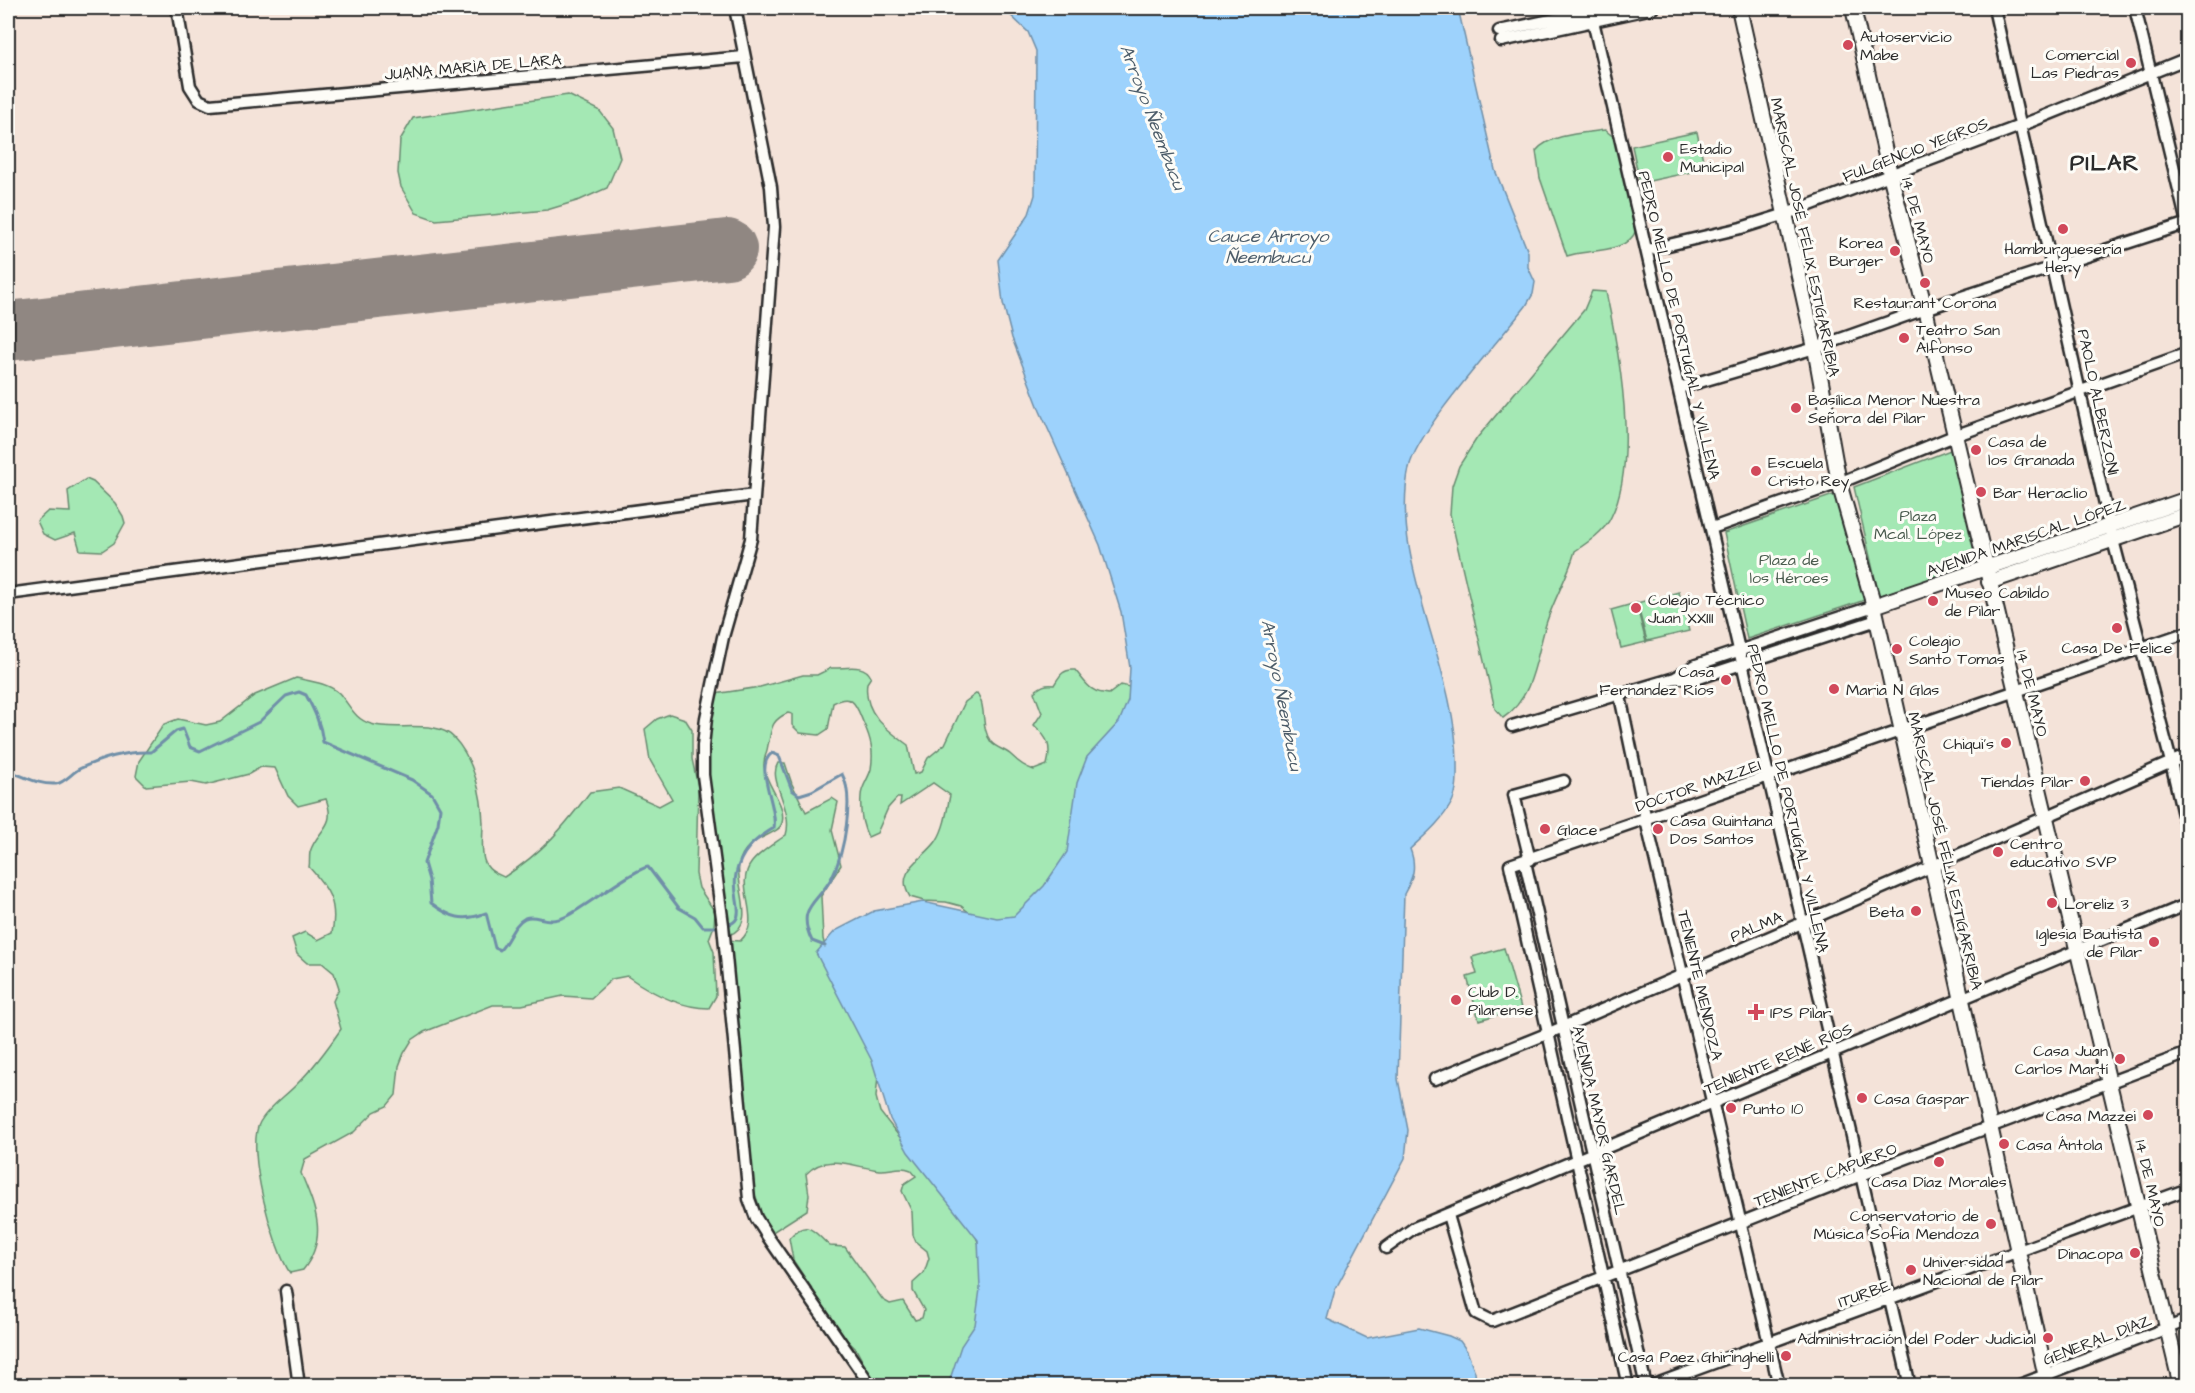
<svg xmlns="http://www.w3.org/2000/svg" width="2195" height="1393" font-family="'Architects Daughter',sans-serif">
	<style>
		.green { fill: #a4e8b4; stroke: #688a70; stroke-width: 1.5 }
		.water { fill: #9dd2fc; stroke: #6f8fa8; stroke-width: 1.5 }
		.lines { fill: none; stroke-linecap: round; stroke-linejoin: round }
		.stream { stroke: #6f8fa8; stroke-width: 3 }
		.runway { stroke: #908782; stroke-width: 60 }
		.minor-casing { stroke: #2b2b2b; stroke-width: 15 }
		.major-casing { stroke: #2b2b2b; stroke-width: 18 }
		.minor { stroke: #fdfcf7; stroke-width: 10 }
		.major { stroke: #fdfcf7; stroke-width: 14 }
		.poi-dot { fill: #d1495b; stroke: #fdfcf7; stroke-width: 2 }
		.labels { text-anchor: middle; stroke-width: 6; stroke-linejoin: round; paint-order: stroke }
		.poi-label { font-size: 16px; fill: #2b2b2b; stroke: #fdfcf7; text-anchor: start }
		.street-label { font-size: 16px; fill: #2b2b2b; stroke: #fdfcf7 }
		.park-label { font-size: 16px; fill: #495a4d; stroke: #fdfcf7 }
		.water-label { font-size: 18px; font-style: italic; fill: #4d5d6a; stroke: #fdfcf7 }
		.district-label { font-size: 22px; font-weight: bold; letter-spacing: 1.5px; fill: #2b2b2b; stroke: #fdfcf7 }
	</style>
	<rect width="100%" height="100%" fill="#f4e3d9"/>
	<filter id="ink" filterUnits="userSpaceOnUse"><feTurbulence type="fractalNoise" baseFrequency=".0167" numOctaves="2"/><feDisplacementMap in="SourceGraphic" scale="12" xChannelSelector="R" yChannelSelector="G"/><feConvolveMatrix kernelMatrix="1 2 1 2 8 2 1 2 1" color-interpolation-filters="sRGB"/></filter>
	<g filter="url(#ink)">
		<path class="green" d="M568,95L599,110L613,128L620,158L607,188L580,200L547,210L436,220L416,213L401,187L398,173L400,140L413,118Z
			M1605,130L1616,139L1636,230C1628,254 1587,249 1567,256L1540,178L1536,151C1549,134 1584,133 1605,130Z
			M1697,132L1705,169L1640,183L1632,146Z
			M1592,291L1606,292C1619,351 1639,461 1611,517C1605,531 1587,543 1575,551C1568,576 1555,597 1547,621C1536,654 1535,697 1503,718L1495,709L1450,514L1452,486L1459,466L1477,438L1584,310Z
			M1953,449L1982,562L1879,596L1854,487Z
			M86,479L93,482L115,503L123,516L125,523L114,543L102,551L80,550L75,533L55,540L43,534L37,521L48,511L70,512L68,491Z
			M1842,492L1868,599L1747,639L1724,533Z
			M1679,592L1689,631L1647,641L1637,603Z
			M1636,603L1646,642L1621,648L1611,610Z
			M831,668C845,669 864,662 871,677L867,683C863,713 886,729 908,745L914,774L921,772L928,758L945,744L965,702L977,693C987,707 980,727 991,742C997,749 1005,749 1011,755C1018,762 1024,767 1034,770L1047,765C1052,746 1048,738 1034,725L1042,713L1034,692C1041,686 1045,684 1054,685C1060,675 1063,669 1075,670C1087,684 1090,693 1109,694L1121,685L1134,688L1081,849L1014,923L971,914L961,906L946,902L924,901L910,897C893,870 925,859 937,840C945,827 947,810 950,795L933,783L900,805L901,798H897L888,808L877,833L868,837C862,825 860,809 861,796C861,787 869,778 871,769C874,752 871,739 864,724C857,709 855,691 833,703L828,729L819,735L800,733L792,725V714L788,713C769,721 772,731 768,745C767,753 763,759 764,767C766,786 787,804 782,823C779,837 744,835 739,865C735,887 758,924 729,935L703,753L715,694L760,687L803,675H817Z
			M296,678C310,681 328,683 339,693C350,705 354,719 371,724C395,732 435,718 454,738C474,759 482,796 483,823C483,834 481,850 484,860C487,870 495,873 504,877C544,851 562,829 590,792L619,788L659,806L672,799L650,760L645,729L657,719L670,714L685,719L692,730V759L698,787L696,874L699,888L715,912L714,926L709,939L714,952L716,996L709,1008C680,1008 650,992 627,976L612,979L591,998L563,996L522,1005H493L424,1032L412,1040L404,1053L399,1066L396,1095L387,1106L374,1112L354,1132L305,1159L301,1173C315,1207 329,1237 303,1270L290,1273C273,1248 245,1148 260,1122C270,1105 285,1097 298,1083C315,1066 328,1048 341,1029L333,1001L339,988L334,973L322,963H307L297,954L292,938L305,932L318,940L332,933C338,903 329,889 309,867C310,863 309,857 310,852C317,829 337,828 326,799L298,806L288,796L275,768L261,767L249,774L206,785L191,782L146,786L136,776L139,761L164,724L178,719L206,725L220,722L255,695Z
			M778,763H785L792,784L806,812L832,798L838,802L832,830L841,865L821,896L823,939L827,954L844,983L878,1075L876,1097L880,1112L974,1232L985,1259L974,1385H875L856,1349L843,1336L793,1260L789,1238C809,1217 814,1233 830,1246L845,1247L883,1300L890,1304L903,1301L915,1320L922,1318L924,1310L913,1291V1283L924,1273L929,1258L927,1251L916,1242L913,1235L912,1212L902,1191L904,1184L916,1176L911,1170C899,1165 891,1171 879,1170C854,1167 827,1152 806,1174L809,1195L807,1210L771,1233C760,1222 762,1207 754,1193L726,940L740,941C765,919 732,887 752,862C761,851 775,843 786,835C794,809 767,780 778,763Z
			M1504,948L1521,1008L1479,1020L1467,977L1477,974L1472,957Z
			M2187,1323V1361L2179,1325Z"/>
		<path class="water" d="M1003,8H1458L1495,170L1528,252V267L1535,282L1533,294L1526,306C1499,341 1417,430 1409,468C1389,561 1456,666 1457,762C1457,774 1458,790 1452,802C1442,821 1425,835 1410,849C1417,867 1413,878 1404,894L1398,1079L1408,1130L1405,1158L1335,1290L1327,1319L1367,1338L1419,1328L1449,1336L1460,1341L1467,1351L1475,1372L1476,1385H948L961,1346L975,1325L980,1289L978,1240L908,1152L890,1119L872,1061L816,953L835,931L874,911L923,902L997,918L1014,916L1044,886L1067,852L1077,783L1087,757L1119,722L1128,700L1130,668L1121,612L1100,545L1040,411L1012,338L1003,303L998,260L1029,214L1035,195L1036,51L1028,32Z"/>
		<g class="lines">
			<path class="stream" d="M8,771C25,776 37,785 56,784C64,783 72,773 79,769C102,758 126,751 151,752L176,731L183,729L190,747L200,751L259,722L286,696L299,692L306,695C314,710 321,724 323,742L412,780L432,794L440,808L438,824L424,863L429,880L431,903C451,918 463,922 486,913L495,948L500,950C509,941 513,924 525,918C538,913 546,927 569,915C586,906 636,868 648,867L679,908L695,917L703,927C759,929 730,904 736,874C741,851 754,840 774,828C778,805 753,767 772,753L779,756L792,790L799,795L812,791L842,774C855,797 844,853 832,877C819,903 795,906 812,941L825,946"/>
			<path class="runway" d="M8,331L727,249"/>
			<g class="minor-casing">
				<path id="minor" d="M177,8L190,86L199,100L210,105L744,57
					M735,8L771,187L774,227L751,539L723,637L706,718L703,746V775L723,925L749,1199L756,1218L768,1237L871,1386
					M1590,8L1910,1386
					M1994,8L2113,540L2171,762L2188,837
					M2135,8L2188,227
					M1499,31L1607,8
					M1501,41L1653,8
					M1647,250L1741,228L1786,214L2020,126L2188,58
					M1679,388L1815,348L1925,309L2188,223
					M1712,528L1839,483L1954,436L2188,353
					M8,594L754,495
					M1676,678H1699L1877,620
					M1620,696L1646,820L1779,1386
					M1512,726L1675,678L1696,665L1874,606
					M1530,860L1514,795L1564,781
					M1525,862L1646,1386
					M1435,1079L1549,1033L2188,755
					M1448,1215L1476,1313L1492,1321L1861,1175L2188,1053
					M1386,1248L1414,1228L2188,904
					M286,1291L299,1386
					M1628,1386L1510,865L2188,632
					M1651,1386L2188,1189
					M2017,1386L2188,1320"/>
			</g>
			<g class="major-casing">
				<path id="major" d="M1739,8L1815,348L1839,483L1874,606L2048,1386
					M1853,8L1890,174L1925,309L2181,1386
					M1989,582L2188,514
					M1874,606L2188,499"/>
			</g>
			<use href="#minor" class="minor"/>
			<use href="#major" class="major"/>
		</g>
	</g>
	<g class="poi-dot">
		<circle cx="1848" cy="45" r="6"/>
		<circle cx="2131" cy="63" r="6"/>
		<circle cx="1668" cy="157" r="6"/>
		<circle cx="2063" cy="229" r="6"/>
		<circle cx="1895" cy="251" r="6"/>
		<circle cx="1925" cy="283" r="6"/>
		<circle cx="1904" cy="338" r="6"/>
		<circle cx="1796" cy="408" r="6"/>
		<circle cx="1976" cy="450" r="6"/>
		<circle cx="1756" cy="471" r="6"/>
		<circle cx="1981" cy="492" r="6"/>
		<circle cx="1933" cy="601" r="6"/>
		<circle cx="1636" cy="608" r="6"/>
		<circle cx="2117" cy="628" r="6"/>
		<circle cx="1897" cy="649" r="6"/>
		<circle cx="1726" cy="680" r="6"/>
		<circle cx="1834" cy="689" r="6"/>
		<circle cx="2006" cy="743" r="6"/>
		<circle cx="2085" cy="781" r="6"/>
		<circle cx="1545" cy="829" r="6"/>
		<circle cx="1658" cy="829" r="6"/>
		<circle cx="1998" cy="852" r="6"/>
		<circle cx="2052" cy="903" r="6"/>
		<circle cx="1916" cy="911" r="6"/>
		<circle cx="2154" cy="942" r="6"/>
		<circle cx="1456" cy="1000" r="6"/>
		<path d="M1753 1003h6v6h6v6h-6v6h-6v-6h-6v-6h6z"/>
		<circle cx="2120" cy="1059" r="6"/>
		<circle cx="1862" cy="1098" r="6"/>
		<circle cx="1731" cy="1108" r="6"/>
		<circle cx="2148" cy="1115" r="6"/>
		<circle cx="2004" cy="1144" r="6"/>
		<circle cx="1939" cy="1162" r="6"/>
		<circle cx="1991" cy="1224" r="6"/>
		<circle cx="2135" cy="1253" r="6"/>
		<circle cx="1911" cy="1270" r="6"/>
		<circle cx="2048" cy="1338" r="6"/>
		<circle cx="1786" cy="1356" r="6"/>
	</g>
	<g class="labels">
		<g class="poi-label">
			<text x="1860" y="42">Autoservicio<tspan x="1860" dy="18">Mabe</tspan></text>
			<text x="2119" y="60" text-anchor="end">Comercial<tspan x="2119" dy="18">Las Piedras</tspan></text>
			<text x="1680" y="154">Estadio<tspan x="1680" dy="18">Municipal</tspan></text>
			<text x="1883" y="248" text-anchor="end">Korea<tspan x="1883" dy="18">Burger</tspan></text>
			<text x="2063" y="254" text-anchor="middle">Hamburguesería<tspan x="2063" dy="18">Hery</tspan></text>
			<text x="1925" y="308" text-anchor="middle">Restaurant Corona</text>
			<text x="1916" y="335">Teatro San<tspan x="1916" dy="18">Alfonso</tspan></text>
			<text x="1808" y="405">Basílica Menor Nuestra<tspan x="1808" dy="18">Señora del Pilar</tspan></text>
			<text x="1988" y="447">Casa de<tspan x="1988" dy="18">los Granada</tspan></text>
			<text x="1768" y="468">Escuela<tspan x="1768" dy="18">Cristo Rey</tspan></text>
			<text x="1993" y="498">Bar Heraclio</text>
			<text x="1945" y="598">Museo Cabildo<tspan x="1945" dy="18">de Pilar</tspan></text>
			<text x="1648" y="605">Colegio Técnico<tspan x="1648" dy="18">Juan XXIII</tspan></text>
			<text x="1909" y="646">Colegio<tspan x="1909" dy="18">Santo Tomas</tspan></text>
			<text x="2117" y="653" text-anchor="middle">Casa De Felice</text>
			<text x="1714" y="677" text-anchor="end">Casa<tspan x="1714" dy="18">Fernandez Ríos</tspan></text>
			<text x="1846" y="695">Maria N Glas</text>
			<text x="1994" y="749" text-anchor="end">Chiqui's</text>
			<text x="2073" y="787" text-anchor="end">Tiendas Pilar</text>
			<text x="1670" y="826">Casa Quintana<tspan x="1670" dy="18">Dos Santos</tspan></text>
			<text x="1557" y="835">Glace</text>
			<text x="2010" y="849">Centro<tspan x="2010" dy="18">educativo SVP</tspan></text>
			<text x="2064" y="909">Loreliz 3</text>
			<text x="1904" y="917" text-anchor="end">Beta</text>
			<text x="2142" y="939" text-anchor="end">Iglesia Bautista<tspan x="2142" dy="18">de Pilar</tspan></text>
			<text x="1468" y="997">Club D.<tspan x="1468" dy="18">Pilarense</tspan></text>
			<text x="1770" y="1018">IPS Pilar</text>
			<text x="2108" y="1056" text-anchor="end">Casa Juan<tspan x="2108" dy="18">Carlos Martí</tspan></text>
			<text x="1874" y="1104">Casa Gaspar</text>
			<text x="1743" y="1114">Punto 10</text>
			<text x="2136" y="1121" text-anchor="end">Casa Mazzei</text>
			<text x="2016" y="1150">Casa Ántola</text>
			<text x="1939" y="1187" text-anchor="middle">Casa Díaz Morales</text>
			<text x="1979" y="1221" text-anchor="end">Conservatorio de<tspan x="1979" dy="18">Música Sofía Mendoza</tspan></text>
			<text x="2123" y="1259" text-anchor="end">Dinacopa</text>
			<text x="1923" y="1267">Universidad<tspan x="1923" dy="18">Nacional de Pilar</tspan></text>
			<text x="2036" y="1344" text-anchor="end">Administración del Poder Judicial</text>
			<text x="1774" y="1362" text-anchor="end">Casa Paez Ghiringhelli</text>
		</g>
		<g class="street-label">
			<text transform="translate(473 66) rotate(-5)" y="6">JUANA MARÌA DE LARA</text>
			<text transform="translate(1915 149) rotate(-21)" y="6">FULGENCIO YEGROS</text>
			<text transform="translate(1919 220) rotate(75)" y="6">14 DE MAYO</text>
			<text transform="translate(1806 237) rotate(78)" y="6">MARISCAL JOSÉ FÉLIX ESTIGARRIBIA</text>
			<text transform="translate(1680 325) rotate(77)" y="6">PEDRO MELLO DE PORTUGAL Y VILLENA</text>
			<text transform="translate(2099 402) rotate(78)" y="6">PAOLO ALBERZONI</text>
			<text transform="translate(2026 537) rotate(-19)" y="6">AVENIDA MARISCAL LÓPEZ</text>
			<text transform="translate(2033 693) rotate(76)" y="6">14 DE MAYO</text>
			<text transform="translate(1698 785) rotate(-19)" y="6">DOCTOR MAZZEI</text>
			<text transform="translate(1789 798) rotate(77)" y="6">PEDRO MELLO DE PORTUGAL Y VILLENA</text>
			<text transform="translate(1946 851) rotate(77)" y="6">MARISCAL JOSÉ FÉLIX ESTIGARRIBIA</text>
			<text transform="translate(1756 926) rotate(-23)" y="6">PALMA</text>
			<text transform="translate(1701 985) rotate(77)" y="6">TENIENTE MENDOZA</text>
			<text transform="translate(1778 1058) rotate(-23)" y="6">TENIENTE RENÉ RÍOS</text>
			<text transform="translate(1600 1120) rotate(77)" y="6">AVENIDA MAYOR GARDEL</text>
			<text transform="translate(1825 1174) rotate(-21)" y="6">TENIENTE CAPURRO</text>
			<text transform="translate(2151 1183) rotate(77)" y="6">14 DE MAYO</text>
			<text transform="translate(1864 1293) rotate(-19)" y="6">ITURBE</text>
			<text transform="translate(2097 1339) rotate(-21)" y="6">GENERAL DÍAZ</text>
		</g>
		<g class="park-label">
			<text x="1918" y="521">Plaza<tspan x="1918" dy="18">Mcal. López</tspan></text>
			<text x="1789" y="565">Plaza de<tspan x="1789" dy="18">los Héroes</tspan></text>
		</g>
		<g class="water-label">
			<text transform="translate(1153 117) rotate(69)" y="6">Arroyo Ñeembucu</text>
			<text x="1268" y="242">Cauce Arroyo<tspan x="1268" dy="21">Ñeembucu</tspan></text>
			<text transform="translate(1282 695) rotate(79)" y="6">Arroyo Ñeembucu</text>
		</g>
		<g class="district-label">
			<text x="2105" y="170">PILAR</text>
		</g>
	</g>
	<rect width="2195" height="1393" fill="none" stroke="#fdfcf7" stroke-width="30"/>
	<rect x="15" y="15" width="2165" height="1363" fill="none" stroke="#2b2b2b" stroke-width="2" filter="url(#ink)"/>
</svg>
